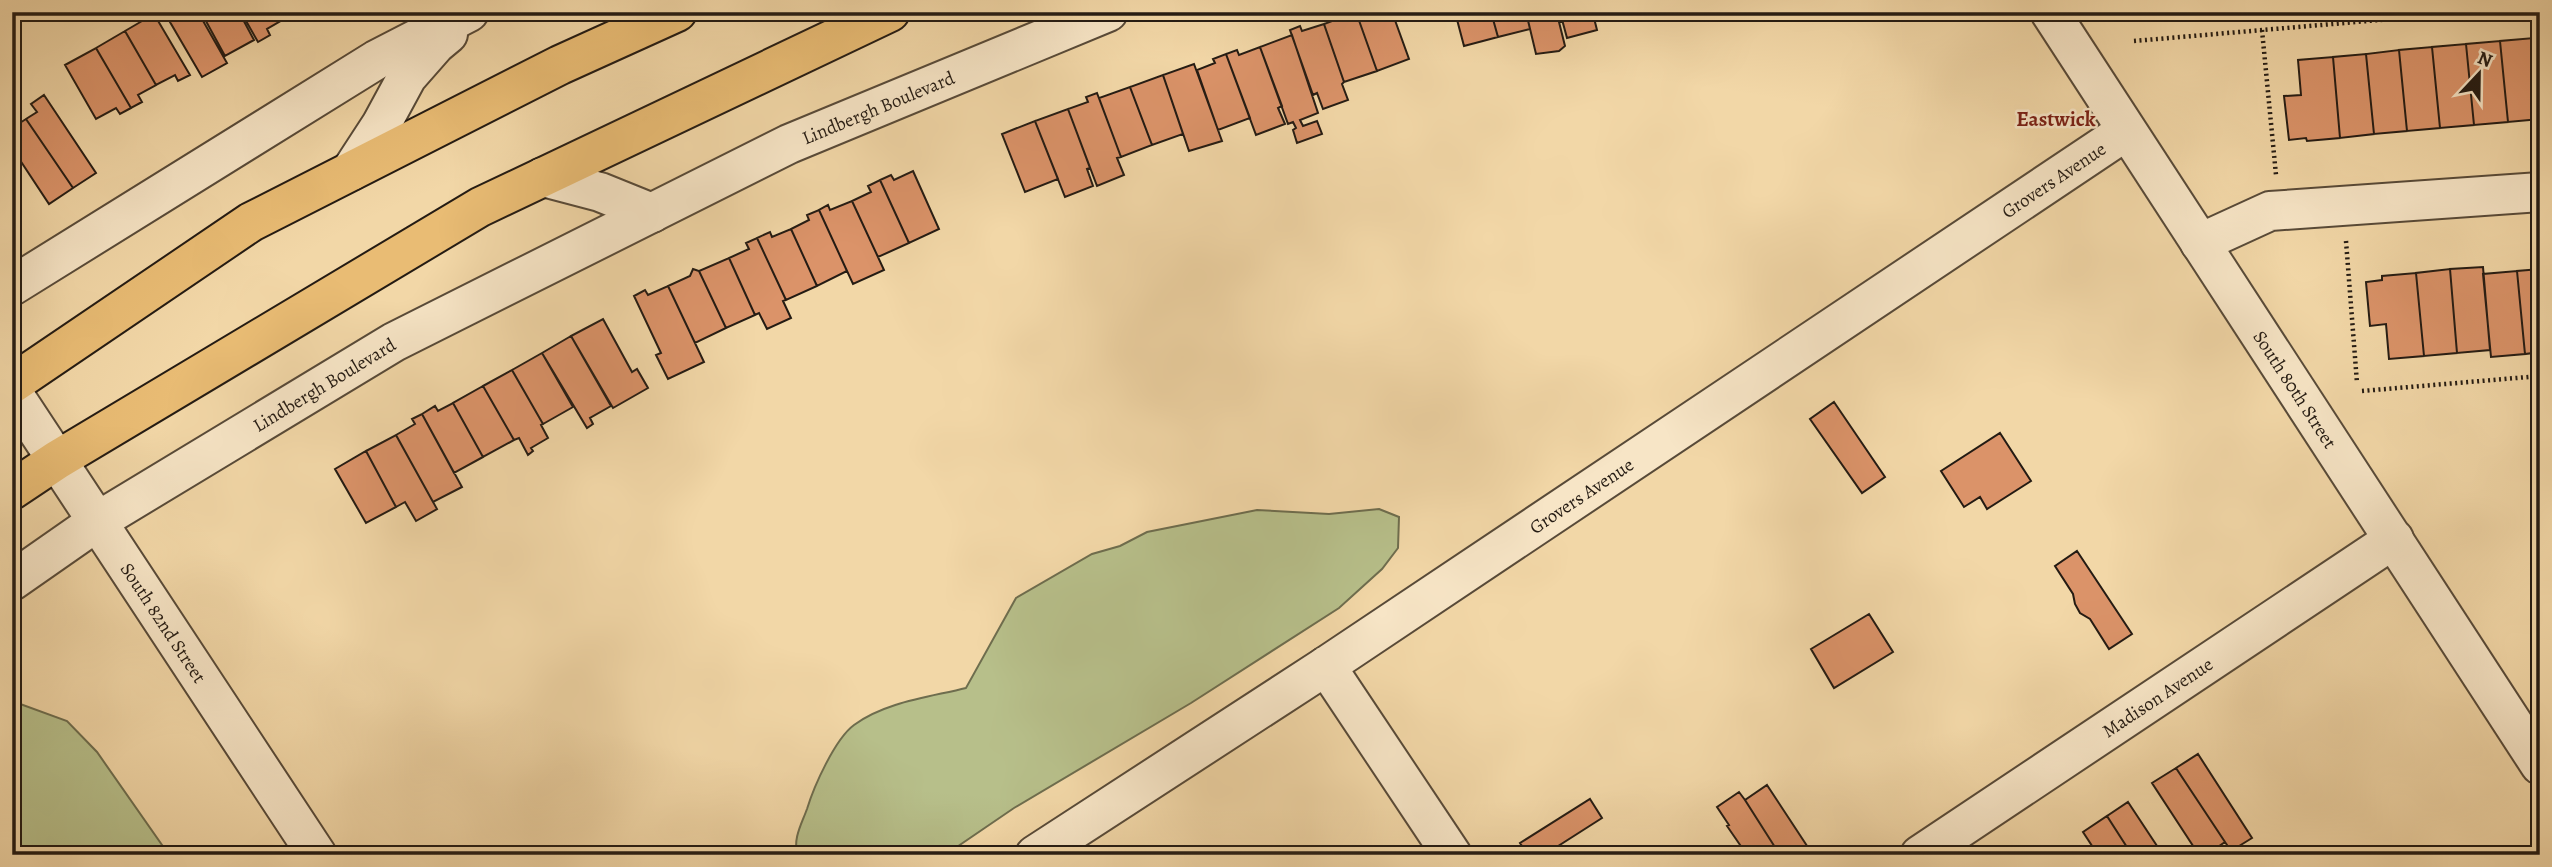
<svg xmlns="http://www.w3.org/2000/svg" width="2552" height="867" font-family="Alegreya,serif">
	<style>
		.green { fill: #b7bf8a; stroke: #6e6d4e; stroke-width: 2 }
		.building { fill: #db9369; stroke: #241b13; stroke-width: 2 }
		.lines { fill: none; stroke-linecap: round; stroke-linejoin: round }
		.minor-casing { stroke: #584a38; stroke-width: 42 }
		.major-casing { stroke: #241b13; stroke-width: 42 }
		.path { stroke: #241b13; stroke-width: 4.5; stroke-dasharray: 2 3.5; stroke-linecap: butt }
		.minor { stroke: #f7e5c6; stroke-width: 38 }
		.major { stroke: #e9bc74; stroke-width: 38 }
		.labels { text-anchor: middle; stroke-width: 5; stroke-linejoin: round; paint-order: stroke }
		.street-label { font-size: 19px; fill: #241b13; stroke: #f7e5c6 }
		.neighbourhood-label { font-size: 21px; font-weight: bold; fill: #7a1f14; stroke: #f7e5c6 }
	</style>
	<rect width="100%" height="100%" fill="#f2d7a7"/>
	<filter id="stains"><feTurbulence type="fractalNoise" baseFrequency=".00286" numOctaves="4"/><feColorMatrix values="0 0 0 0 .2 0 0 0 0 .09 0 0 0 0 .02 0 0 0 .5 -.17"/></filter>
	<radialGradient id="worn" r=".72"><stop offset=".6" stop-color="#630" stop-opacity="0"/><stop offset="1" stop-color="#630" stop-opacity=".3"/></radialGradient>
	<path class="green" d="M1379,509L1399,517L1398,548L1382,569L1339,608L1191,703L1014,808L945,855H798C792,840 802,823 807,809C814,786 835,739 854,725C885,702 930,697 966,688L1016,598L1092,554L1120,546L1147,532L1257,510L1329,514Z
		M12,701L67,721L97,752L169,855H12Z"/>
	<path class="building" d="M187,12H198L227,63L202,77L170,22Z
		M201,12H239L254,40L225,56Z
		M241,12H281L284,19L267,29L270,35L258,42Z
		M1356,12L1377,71L1344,82L1324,24Z
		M1356,12H1392L1409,59L1377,71Z
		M1455,12H1491L1498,37L1464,46Z
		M1491,12H1526L1530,29L1498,37Z
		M1526,12H1560L1563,21L1559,22L1565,46L1559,51L1536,54Z
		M1560,12H1595L1593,14L1597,30L1567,38Z
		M154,14L190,75L178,81L175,75L156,85L125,31Z
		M1324,24L1344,82L1342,84L1348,100L1323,109L1317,93L1313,95L1290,30L1300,26L1302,31Z
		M125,31L156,85L138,95L142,102L131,108L96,48Z
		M1292,35L1318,113L1300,120L1303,126L1317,121L1322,134L1297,143L1293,130L1296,128L1293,122L1288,124L1260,47Z
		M2534,38L2540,119L2508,122L2500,41Z
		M2500,41L2508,122L2474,125L2466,44Z
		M2466,44L2474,125L2440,128L2432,47Z
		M1260,47L1282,106L1278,108L1285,124L1256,135L1226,54L1237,50L1239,55Z
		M2432,47L2440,128L2407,131L2399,50Z
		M96,48L131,108L120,114L116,108L96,119L65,65Z
		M2399,50L2407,131L2374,134L2366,54Z
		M1226,54L1250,118L1218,130L1197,70L1215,63L1213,59Z
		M2366,54L2374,134L2340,138L2333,57Z
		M2333,57L2340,138L2307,141L2306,138L2289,140L2284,96L2301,95L2298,60Z
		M1194,64L1222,141L1189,151L1163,75Z
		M1163,75L1183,134L1152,145L1130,87Z
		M1130,87L1152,145L1121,157L1099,98Z
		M1097,93L1121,157L1117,158L1124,175L1097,186L1068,109L1088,102L1086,97Z
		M44,95L96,173L73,188L26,119L37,112L31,104Z
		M1068,109L1090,168L1087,169L1093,186L1065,197L1035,121Z
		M26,119L73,188L49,204L12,148V128Z
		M1035,121L1058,179L1025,192L1002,134Z
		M913,171L939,229L909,243L880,180L891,175L894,180Z
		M880,180L909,243L878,257L852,201L871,192L868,186Z
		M852,201L884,270L853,284L819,210L828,205L830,210Z
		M819,210L847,271L817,286L791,229L809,220L807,215Z
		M791,229L817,286L786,300L757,238L770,232L772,237Z
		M757,238L786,300L783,301L791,318L767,329L759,313L755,315L729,258L749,249L746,243Z
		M729,258L755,315L726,328L699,271Z
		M2483,267L2490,350L2457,353L2450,269Z
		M693,269L699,271L726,328L695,343L668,286L690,276Z
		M2450,269L2457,353L2424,356L2416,273Z
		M2540,269V352L2525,354L2517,271Z
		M2517,271L2525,354L2491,357L2483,274Z
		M2416,273L2424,356L2389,359L2386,324L2370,326L2366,282L2382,280V276Z
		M668,286L704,362L668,379L656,355L661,353L634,296L645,290L648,295Z
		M603,319L632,372L637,369L648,388L613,408L571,336Z
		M571,336L611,406L590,418L593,424L587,428L542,353Z
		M542,353L573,407L543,424L512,370Z
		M512,370L543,424L541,425L548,438L531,448L533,451L528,455L519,438L514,440L483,386Z
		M483,386L514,440L483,457L453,403Z
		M1834,402L1885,477L1862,493L1810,419Z
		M453,403L483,457L454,473L422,414L435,406L438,411Z
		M422,414L462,487L433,502L396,435L415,424L412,419Z
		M2000,433L2031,481L1987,509L1980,497L1964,507L1941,471Z
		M396,435L437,509L416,521L405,502L396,507L366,451Z
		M366,451L396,507L366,523L335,469Z
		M2077,551L2132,634L2109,649L2090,619L2080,613L2075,604L2073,594L2055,566Z
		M1869,614L1893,652L1834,688L1811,649Z
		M2198,754L2252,838L2231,851L2176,768Z
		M2176,768L2225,842L2206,855H2199L2152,783Z
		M1767,785L1813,855H1780L1745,800Z
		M1739,792L1745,800L1780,855H1747L1727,826L1729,825L1717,807Z
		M1590,799L1602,818L1544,855H1528L1520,843Z
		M2128,802L2163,855H2132L2107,816Z
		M2107,816L2132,855H2098L2083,832Z"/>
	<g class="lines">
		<g class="minor-casing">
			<g id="minor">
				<path id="s1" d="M2050,12L2540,765"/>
				<path d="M351,171L381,125L407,77L436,44L448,34"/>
				<path d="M543,177L600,192L652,213"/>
				<path d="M2200,243L2270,211L2540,192"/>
				<path d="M12,286L376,60L469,12"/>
				<path id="s2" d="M12,392L317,855"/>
				<path id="s3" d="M12,581L98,521L394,342L789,144L1108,12"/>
				<path d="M1326,666L1452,855"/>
				<path id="s4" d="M1035,855L1326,666L2126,131"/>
				<path id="s5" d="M1920,855L2394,539"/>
			</g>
		</g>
		<g class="major-casing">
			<path id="major" d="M12,384L251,222L560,65L677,12
				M12,490L57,460L480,207L890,12"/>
		</g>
		<path class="path" d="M2115,12V13
			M2262,30L2276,175
			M2134,41L2473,12
			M2346,241L2357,383
			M2362,391L2540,376"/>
		<use href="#minor" class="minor"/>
		<use href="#major" class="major"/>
	</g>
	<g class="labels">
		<g class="street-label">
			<text dy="7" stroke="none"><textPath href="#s3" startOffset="989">Lindbergh Boulevard</textPath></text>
			<text dy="7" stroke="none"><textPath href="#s4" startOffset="1222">Grovers Avenue</textPath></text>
			<text dy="7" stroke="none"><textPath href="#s3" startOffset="369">Lindbergh Boulevard</textPath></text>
			<text dy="7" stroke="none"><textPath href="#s1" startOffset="450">South 80th Street</textPath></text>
			<text dy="7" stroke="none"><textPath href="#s4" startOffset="654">Grovers Avenue</textPath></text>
			<text dy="7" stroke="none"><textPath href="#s2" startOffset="276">South 82nd Street</textPath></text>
			<text dy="7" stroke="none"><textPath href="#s5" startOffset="285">Madison Avenue</textPath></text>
		</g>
		<g class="neighbourhood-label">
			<text x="2056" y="126">Eastwick</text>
		</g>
	</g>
	<rect width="2552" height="867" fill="none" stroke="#f2d7a7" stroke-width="42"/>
	<rect x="14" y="14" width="2524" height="839" fill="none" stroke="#241b13" stroke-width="3.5"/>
	<rect x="21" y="21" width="2510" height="825" fill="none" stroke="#241b13" stroke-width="2"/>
	<g transform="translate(2479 74) rotate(22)" stroke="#f7e5c6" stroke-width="5" paint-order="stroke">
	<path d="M0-5L12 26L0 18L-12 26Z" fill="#241b13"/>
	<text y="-10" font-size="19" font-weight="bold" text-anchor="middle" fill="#241b13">N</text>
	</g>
	<rect width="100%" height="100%" filter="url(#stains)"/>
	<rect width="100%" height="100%" fill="url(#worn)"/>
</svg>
